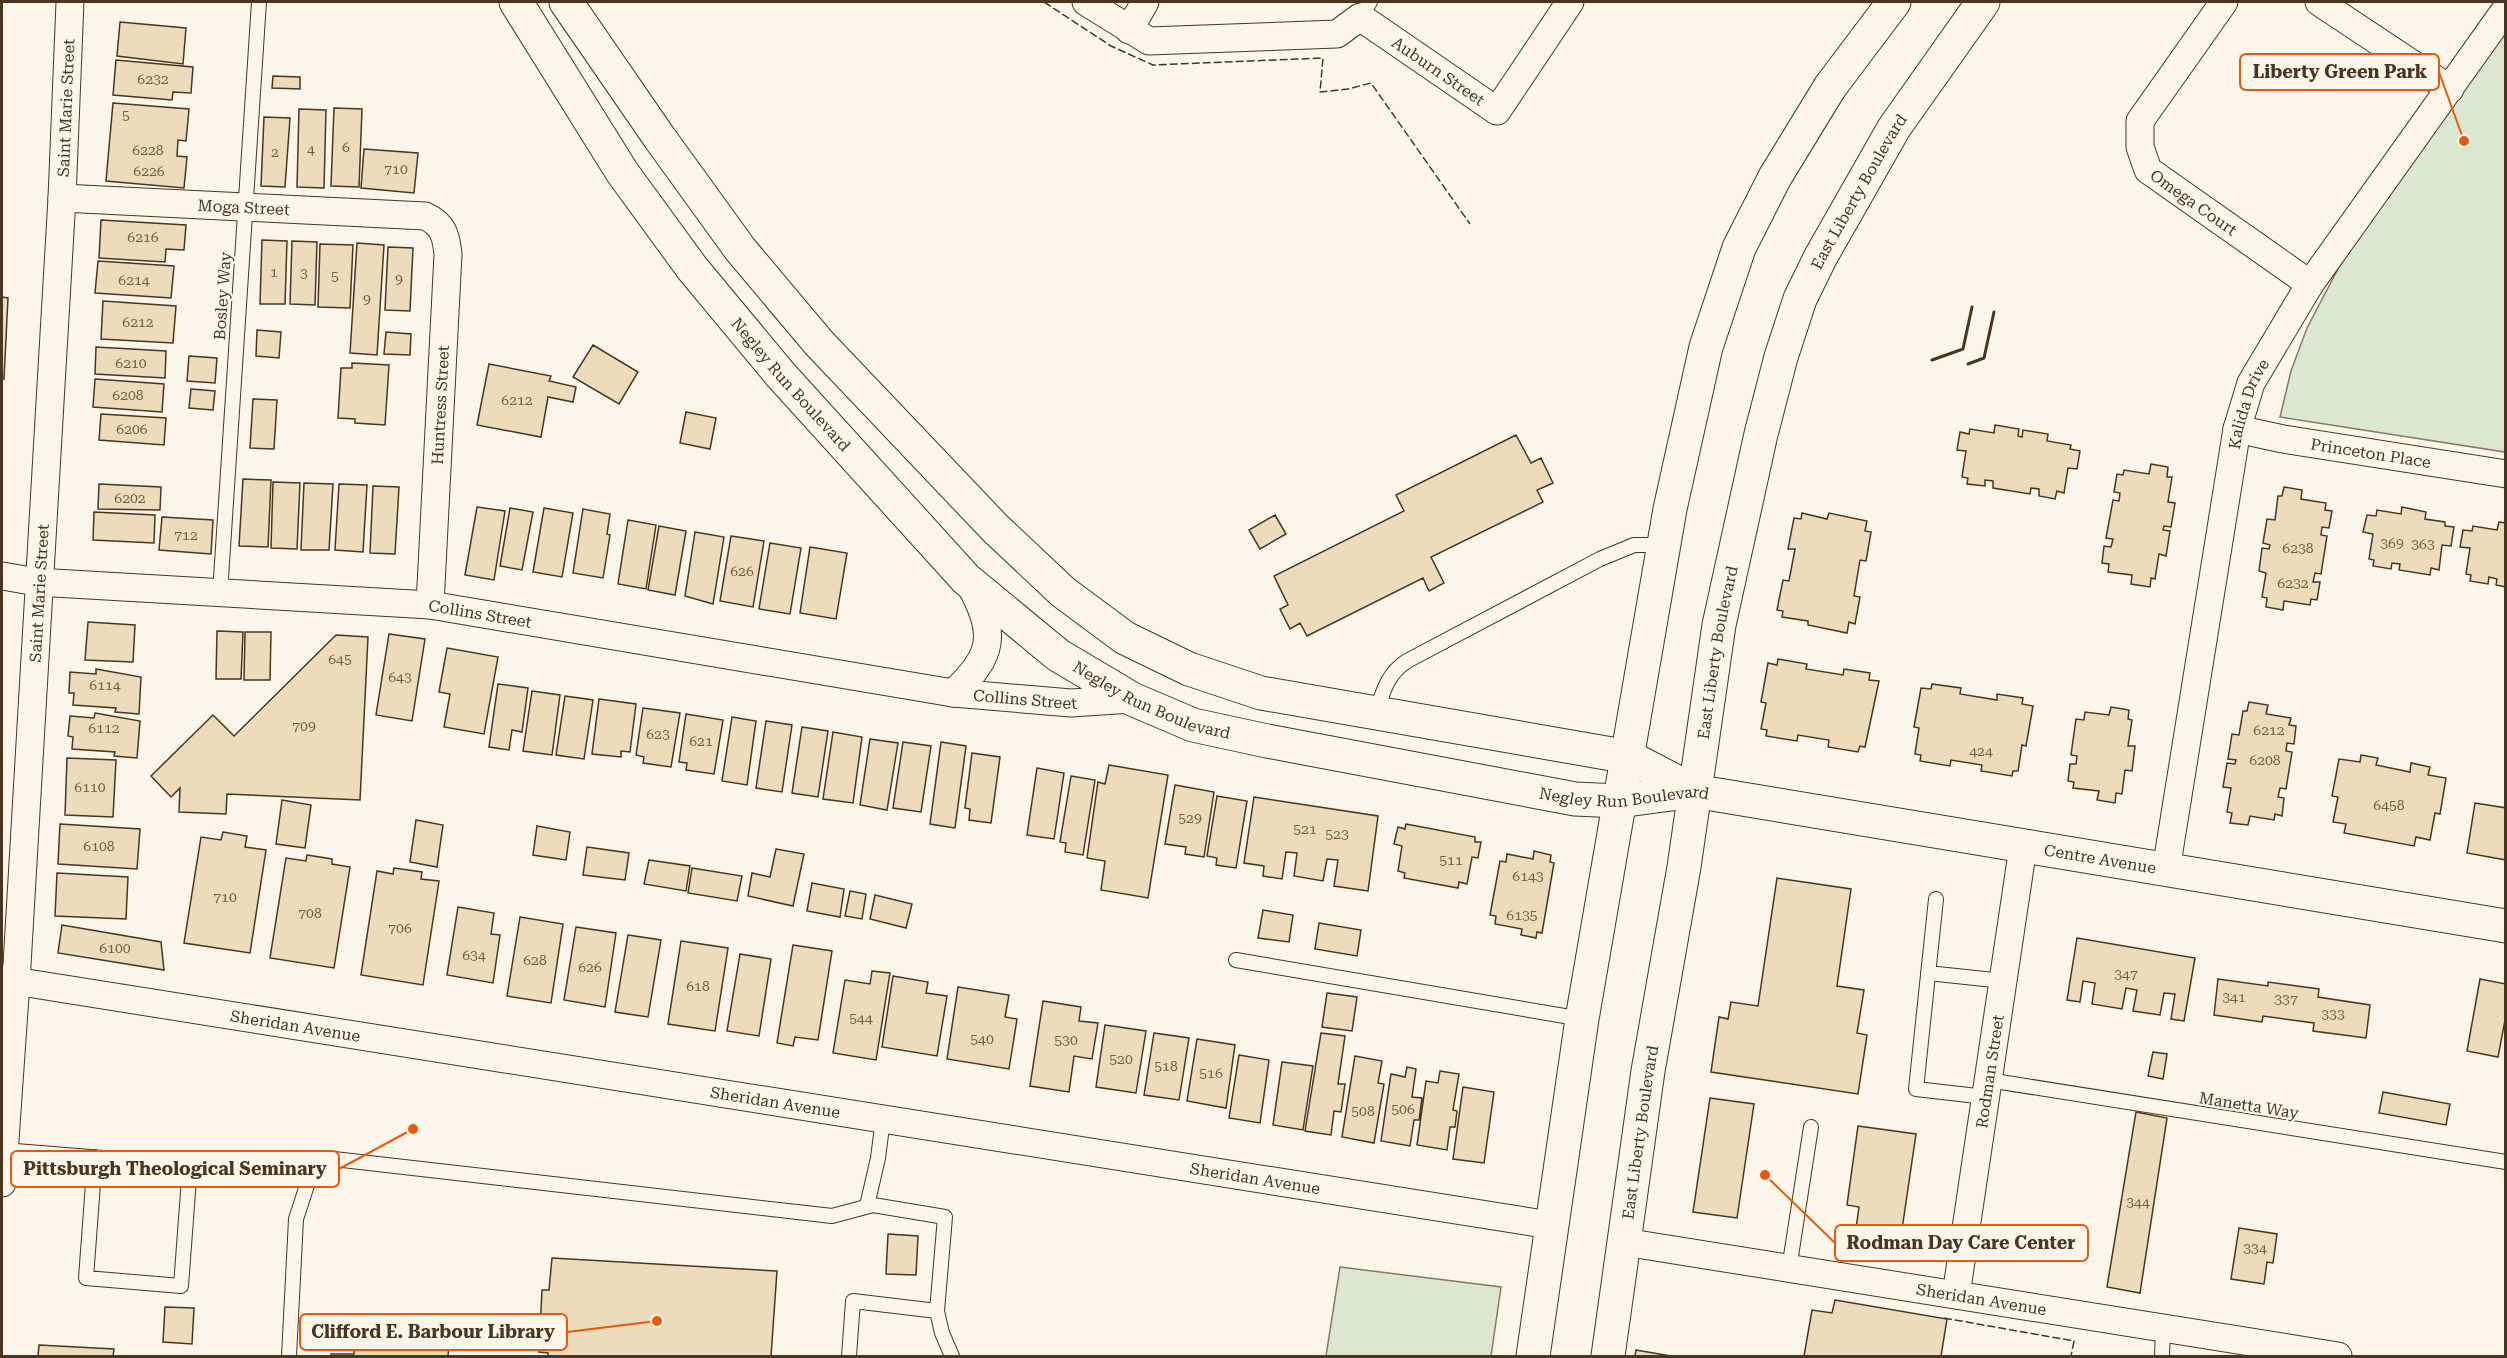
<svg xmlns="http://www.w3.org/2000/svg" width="2507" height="1358" font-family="'Roboto Serif',serif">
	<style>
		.green { fill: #dce7d0; stroke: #887966; stroke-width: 1.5 }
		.building { fill: #ecdcbc; stroke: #4a3520; stroke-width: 1.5 }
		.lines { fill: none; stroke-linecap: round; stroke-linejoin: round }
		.lane-casing { stroke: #4a3520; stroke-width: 16 }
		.street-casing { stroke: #4a3520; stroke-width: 29 }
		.secondary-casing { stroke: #4a3520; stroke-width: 35 }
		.lane { stroke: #fbf6e9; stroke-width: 14 }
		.street { stroke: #fbf6e9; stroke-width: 27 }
		.secondary { stroke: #fbf6e9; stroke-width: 33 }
		.fence { stroke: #4a3520; stroke-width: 1.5; stroke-dasharray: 8 3; stroke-linecap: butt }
		.wall { stroke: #4a3520; stroke-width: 3 }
		.labels { text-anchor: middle; stroke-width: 4.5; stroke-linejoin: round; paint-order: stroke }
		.number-label { font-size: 14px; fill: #725f47 }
		.street-label { font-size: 16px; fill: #4a3520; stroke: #fbf6e9 }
		.leader { fill: none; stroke: #e8590c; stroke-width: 2 }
		.callout-dot { fill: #e8590c; stroke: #fbf6e9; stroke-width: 2 }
		.callout { fill: #fbf6e9; stroke: #e8590c; stroke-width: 2 }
		.callout-label { font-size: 18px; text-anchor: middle; font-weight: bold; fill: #4a3520 }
	</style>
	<rect width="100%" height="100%" fill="#fbf6e9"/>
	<path class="green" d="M2505,14V452L2280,417L2291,371L2307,328L2339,267Z
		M1340,1267L1501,1287L1491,1356H1326Z"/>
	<path class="building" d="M120,22L186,28L183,64L117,56Z
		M116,60L193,67L191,93L173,92L172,100L113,95Z
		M273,76L300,77V89L272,88Z
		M113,103L189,109L186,141L178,140L177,156L187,157L184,188L106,181Z
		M334,108L362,109L359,187L331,186Z
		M299,109L326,110L324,188L297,187Z
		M264,117L290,118L285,187L261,186Z
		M364,149L418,153L414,193L361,188Z
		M101,220L186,225L184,250L166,249L165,262L99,258Z
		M262,240L287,241L285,304H260Z
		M292,241L317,242L315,305L290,304Z
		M357,243L384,245L377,355L350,353Z
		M320,244L353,245L350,308L318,307Z
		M388,247L413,248L410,311L385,310Z
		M98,261L174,266L171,298L95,293Z
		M2,297L8,298L4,379H2Z
		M103,301L176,306L173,343L101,339Z
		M257,330L281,332L279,358L256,356Z
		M386,332L411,334L410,355L384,354Z
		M593,345L638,372L619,404L573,377Z
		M96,347L166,351L165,378L95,374Z
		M189,356L217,358L215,383L187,381Z
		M352,363L389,365L385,425L355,423V419L338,418L341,368H352Z
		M489,364L551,376L549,381L576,387L573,402L548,397L541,437L477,425Z
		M95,379L164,384L162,412L93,407Z
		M191,389L215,391L213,410L189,408Z
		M253,399L277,400L274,449L250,448Z
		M686,412L716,418L710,449L680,443Z
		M101,414L166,418L164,445L99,440Z
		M1995,425L2019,429L2018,436L2022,437L2023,430L2048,434L2047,441L2071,445L2070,449L2080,451L2077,469L2068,468L2064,493L2057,491L2055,499L2039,496V489L2031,488L2030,494L1993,488V481L1985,480V486L1967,484L1968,478L1962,477L1966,451L1957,450L1960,432L1969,434L1970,429L1994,433Z
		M1516,435L1531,463L1541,458L1553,483L1537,490L1543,502L1431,557L1444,583L1429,591L1423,578L1307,636L1300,623L1290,629L1280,609L1288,605L1274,576L1404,511L1396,495Z
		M2151,464L2168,467L2167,477H2172L2168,502L2175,503L2171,527L2164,526L2163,530L2170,531L2166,556L2159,554L2155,579L2151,578L2150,587L2131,584L2132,575L2108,572L2109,564L2102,563L2104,546L2111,547L2113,539L2106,538L2113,500L2119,501L2120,493L2114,492L2117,474L2123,475L2124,470L2149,474Z
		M243,479L271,480L268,547L239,546Z
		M273,482L300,483L297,549L271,548Z
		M304,483L333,484L329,550H301Z
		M99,484L161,487L160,510L98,509Z
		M339,484L367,485L363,552L335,550Z
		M373,486L399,487L395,554L370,553Z
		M2284,487L2302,490L2301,499L2326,503L2325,510L2332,511L2329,528L2322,527L2321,535L2327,536L2321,574L2315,573L2313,582H2320L2317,600L2311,599L2310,605L2284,601L2283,610L2266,607L2267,598L2262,597L2266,573L2259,571L2262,548L2269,549L2270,545L2263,543L2267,519L2275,520L2278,496H2282Z
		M477,507L505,511L494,580L465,575Z
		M2402,507L2426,512L2425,519L2445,522V526L2454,527L2451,546L2442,545L2439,570L2431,568L2430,575L2399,570L2400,564L2392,563L2391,569L2373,566L2374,560L2369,559L2373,534L2363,532L2367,515L2376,516L2377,510L2401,514Z
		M510,508L533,512L522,570L500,566Z
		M544,508L573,513L562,577L533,572Z
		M583,509L610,514L607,534L610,535L603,578L573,573Z
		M94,512L155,515L154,543L93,540Z
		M1802,513L1827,519L1829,513L1867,521L1865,531L1871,532L1866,561L1860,560L1854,596L1860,597L1855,624L1849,622L1847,633L1808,625V621L1782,617L1783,611L1777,610L1783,580L1789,581L1795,549H1788L1794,518L1801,519Z
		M1275,515L1286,534L1260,549L1249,530Z
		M162,517L213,520L211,554L159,550Z
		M628,520L656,525L646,589L618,584Z
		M2499,522L2506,523V587L2496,585L2497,579L2489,577L2488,584L2470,581L2471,575L2466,574L2470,548L2460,547L2463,530L2472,531L2473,526L2497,530Z
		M659,526L686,531L675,595L648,590Z
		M695,532L724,537L713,604L685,596Z
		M731,536L764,541L753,607L720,601Z
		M770,543L801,548L790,614L759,609Z
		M810,547L847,553L836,619L800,613Z
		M88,622L135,625L133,662L85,660Z
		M217,631L243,632L241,679H216Z
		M245,632H271L270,680H244Z
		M389,634L425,639L412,721L376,715Z
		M336,635L368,637L360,800L227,794L226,814L179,812L180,788L171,797L151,776L213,715L234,736Z
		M447,648L498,657L484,734L444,727L450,694L439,692Z
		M1778,659L1807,664L1806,669L1843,675L1844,669L1870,673L1869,680L1879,681L1865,747L1860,746L1858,752L1828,747L1829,740L1798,735L1797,741L1766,736L1767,730L1761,729L1766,703L1761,702L1768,663L1777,665Z
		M96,669L141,677L139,714L115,712L116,708L73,705L74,693H69L70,672L96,674Z
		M498,684L528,688L522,732L512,730L509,750L489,747Z
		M1932,684L1961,688L1960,694L1997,700V694L2023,698L2022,704L2033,706L2026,746L2022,745L2018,771H2013L2012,776L1981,771L1982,765L1951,760L1950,766L1920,761L1921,755L1915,754L1919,728L1914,727L1921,688L1931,689Z
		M532,691L560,695L552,755L523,751Z
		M565,696L593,700L584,759L556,755Z
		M599,699L636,704L630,752L621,751V757L592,754Z
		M2249,702L2268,705L2266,714L2291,718L2289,725L2296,726L2294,744L2287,743L2286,751L2292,752L2286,789L2280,788L2278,797L2284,798L2282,816L2275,814L2274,820L2250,816L2248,825L2230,823L2232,813L2227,812L2231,788L2223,787L2227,763L2235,764L2236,760L2228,759L2232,734L2239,735L2243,711H2247Z
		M2111,707L2129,710L2128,719L2132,720L2128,746H2135L2132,771L2125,770L2122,794L2116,793L2115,803L2097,800L2099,791L2073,788L2074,782L2068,781L2070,764H2076L2077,756L2071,755L2076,719L2084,720L2085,712L2109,715Z
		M643,708L680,713L671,767L643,763L644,757L636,755Z
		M95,713L140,721L137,758L114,756L115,752L72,749L73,737L68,736L70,716L94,718Z
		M686,714L723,720L714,774L686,770L687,763L679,762Z
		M732,717L756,721L747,785L722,781Z
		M766,721L792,725L782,792L756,788Z
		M802,727L828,731L818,797L792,793Z
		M833,732L862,737L853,803L823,799Z
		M870,739L898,743L887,810L860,805Z
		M903,742L931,746L921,812L893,808Z
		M941,742L966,746L955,828L930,824Z
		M972,753L1000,757L991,823L969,820L970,809L965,808Z
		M2361,755L2378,758L2376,765L2410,772L2411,763L2430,767L2428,775L2446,778L2440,814L2435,813L2430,840L2416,837L2414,846L2344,833L2346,824L2333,822L2338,797L2332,796L2339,759L2360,762Z
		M67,758L116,760L113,817L65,815Z
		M1109,765L1168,775L1148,898L1101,890L1105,861L1087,858L1098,782L1105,784Z
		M1037,768L1064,773L1054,839L1027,835Z
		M1071,776L1095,780L1083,855L1065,852L1066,843L1060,842Z
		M1175,785L1214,792L1204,857L1185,854L1186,847L1165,844Z
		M1217,796L1247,801L1236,868L1216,865L1217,858L1207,856Z
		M1254,797L1378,816L1368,891L1334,886L1338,860L1327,859L1323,881L1294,876L1297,853L1286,852L1282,879L1263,876L1264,866L1244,863Z
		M282,800L311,805L305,848L276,844Z
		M2475,803L2506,808V860L2467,853Z
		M416,820L443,825L437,867L410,862Z
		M60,824L140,829L137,869L58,864Z
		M1406,824L1475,837V842H1481L1478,858L1472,857L1467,884L1459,882L1458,888L1404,878L1405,873L1398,871L1402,846L1394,844L1398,827L1405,829Z
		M537,826L570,832L566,860L533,855Z
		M223,832L247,836L245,847L266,850L250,953L184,943L201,837L221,840Z
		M587,847L629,853L625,880L583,875Z
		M776,849L804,854L793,906L748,896L752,873L770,877Z
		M1534,851L1551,855L1550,862L1554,863L1542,933L1537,932L1536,938L1521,935L1522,929L1495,924L1496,916L1490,915L1500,861L1506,862L1507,854L1533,859Z
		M307,855L332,859V864L350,867L334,968L270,958L286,858L306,861Z
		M649,860L690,866L686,891L644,884Z
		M394,868L422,872L421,879L439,881L423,985L361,975L377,871L393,874Z
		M692,868L742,876L737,901L688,893Z
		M57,873L128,877L126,919L55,916Z
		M1777,878L1851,889L1837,986L1864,990L1857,1033L1867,1035L1858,1094L1711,1072L1719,1017L1728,1019L1731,1002L1758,1006Z
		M812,883L844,889L840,917L807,911Z
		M850,891L866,894L862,919L845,916Z
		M875,895L912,904L906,928L870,919Z
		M458,907L494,913L491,934L500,935L493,983L447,975Z
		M1263,910L1293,915L1289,942L1258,938Z
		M520,917L563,924L551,1003L507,996Z
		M1319,923L1361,930L1357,956L1315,949Z
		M62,925L161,942L164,970L58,953Z
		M576,927L616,933L605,1007L564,1000Z
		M628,935L661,940L648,1017L615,1012Z
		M2077,938L2195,958L2184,1021L2171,1019L2175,994L2164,993L2160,1015L2133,1011L2137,990L2126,988L2122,1009L2092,1004L2095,983L2083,981L2080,1002L2067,1000Z
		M681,941L728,948L715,1031L668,1024Z
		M793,945L832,951L818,1040L795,1037L793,1046L777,1043Z
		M740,954L771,959L759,1036L727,1031Z
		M872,971L890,973L876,1060L833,1053L845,980L870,984Z
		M893,976L928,982L926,993L947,996L937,1056L882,1047Z
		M2218,979L2268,986V982L2319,989L2318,997L2370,1005L2366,1038L2313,1031L2314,1023L2263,1016L2262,1022L2214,1015Z
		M2480,979L2506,984V1015L2498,1057L2467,1051Z
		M958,987L1009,995L1005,1017L1017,1019L1009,1069L947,1059Z
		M1327,993L1357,997L1352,1031L1322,1027Z
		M1043,1001L1081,1007L1079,1021L1098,1023L1092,1059L1074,1056L1069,1092L1030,1086Z
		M1105,1025L1146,1031L1136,1093L1096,1087Z
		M1154,1033L1189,1038L1179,1100L1144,1095Z
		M1321,1033L1345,1036L1338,1084H1345L1341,1112L1334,1111L1331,1135L1305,1131Z
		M1197,1039L1235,1045L1226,1108L1187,1101Z
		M2153,1052L2167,1054L2163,1079L2148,1076Z
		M1239,1055L1269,1060L1260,1123L1229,1118Z
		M1355,1056L1382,1061L1378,1083L1384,1084L1374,1143L1342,1137Z
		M1282,1062L1313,1066L1303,1130L1273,1125Z
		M1407,1067L1416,1069L1412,1097L1422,1098L1419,1120H1414L1410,1146L1381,1141L1391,1074L1405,1077Z
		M1440,1071L1459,1074L1453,1110L1457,1111L1455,1127H1450L1447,1150L1417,1145L1426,1081L1438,1083Z
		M1463,1087L1494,1092L1484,1163L1453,1159Z
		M2383,1092L2450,1104L2446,1125L2379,1113Z
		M1710,1098L1754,1104L1737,1218L1693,1212Z
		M2136,1112L2167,1118L2140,1293L2107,1287Z
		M1858,1126L1916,1134L1900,1243L1855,1236L1859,1207L1847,1205Z
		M2239,1228L2277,1234L2273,1263L2267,1262L2264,1284L2231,1279Z
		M888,1234L918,1236L916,1275L886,1274Z
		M552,1258L777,1271L771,1356H548V1353L539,1352L542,1290H549Z
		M1835,1300L1947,1319L1941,1356H1804L1812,1310L1832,1313Z
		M165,1307L194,1308L192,1344L163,1342Z
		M356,1325L450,1332L448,1356H331V1354H354Z
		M39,1345L114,1349L113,1356H38Z
		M1636,1350L1671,1356H1635Z"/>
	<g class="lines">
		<g class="lane-casing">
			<path id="lane" d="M1360,17L1370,2
				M220,593L259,2
				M1376,713C1383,691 1388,673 1407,661L1600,559L1634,545H1664
				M1936,899L1916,1089L1986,1097
				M1236,960L1582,1019
				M1928,973L2003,981
				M1988,1080L2506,1162
				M3,1150L190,1165L181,1286L86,1278L95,1157
				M867,1206L878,1158L883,1119
				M1789,1269L1811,1127
				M937,1311L942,1333L952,1356
				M289,1356L296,1219L310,1176L334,1159L832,1216L873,1205L945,1217L937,1311L853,1301L849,1356
				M2162,1356L2163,1329"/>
		</g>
		<g class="street-casing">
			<g id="street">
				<path id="s1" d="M1086,2L1149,41L1337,34L1360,17L1497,111L1570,2"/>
				<path id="s2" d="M2224,2L2140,121V147L2148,170L2310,284"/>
				<path d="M2319,2L2450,89"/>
				<path d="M1129,30L1145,2"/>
				<path id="s3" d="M62,198L425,216C443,224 446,235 448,254L430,605"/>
				<path id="s4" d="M2237,429L2283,439L2506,474"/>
				<path id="s5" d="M2,576L37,582L430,605L953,693L1071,703L1132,699"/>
				<path d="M953,693C994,656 997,633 970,585"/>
				<path id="s6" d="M2166,870L2237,429L2251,383L2310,284L2506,9"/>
				<path id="s7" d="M2,979L1550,1225"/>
				<path id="s8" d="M2,1183L16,982L62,198L70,2"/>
				<path id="s9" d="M1624,1242L2338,1356"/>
				<path id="s10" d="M1956,1295L2023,847"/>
			</g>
		</g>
		<g class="secondary-casing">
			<g id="secondary">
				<path id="s11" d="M516,2L622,172L692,268L780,374L966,579L1058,655L1132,699L1193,725L1267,741L1575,799L1619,801L1694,791L2506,926"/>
				<path d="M566,2L659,137L740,249L819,343L995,528L1063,592L1125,638L1189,669L1261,693L1629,757L1694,791"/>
				<path d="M1533,1356L1582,1019L1670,509L1706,347L1739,248L1775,177L1830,87L1894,2"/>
				<path id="s12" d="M1608,1356L1648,1071L1684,867L1719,625L1761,434L1781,357L1800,299L1820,258L1894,128L1983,2"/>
			</g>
		</g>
		<use href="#lane" class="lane"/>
		<use href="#street" class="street"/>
		<use href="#secondary" class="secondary"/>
		<path class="fence" d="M1044,2L1111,46L1153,65L1323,58L1320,92L1348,89L1371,83L1470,224
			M1944,1318L2074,1341L2071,1356"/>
		<path class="wall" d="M1932,360L1963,349L1972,307
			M1968,364L1984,358L1994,312"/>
	</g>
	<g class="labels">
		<g class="number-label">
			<text x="153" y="84">6232</text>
			<text x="126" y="120">5</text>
			<text x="346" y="152">6</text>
			<text x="311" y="154">4</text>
			<text x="148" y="155">6228</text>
			<text x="275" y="157">2</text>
			<text x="396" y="174">710</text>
			<text x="149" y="176">6226</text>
			<text x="143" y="242">6216</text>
			<text x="274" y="277">1</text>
			<text x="304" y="278">3</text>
			<text x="335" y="281">5</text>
			<text x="399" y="284">9</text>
			<text x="134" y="285">6214</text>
			<text x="367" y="304">9</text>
			<text x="138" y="327">6212</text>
			<text x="131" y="368">6210</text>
			<text x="128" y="400">6208</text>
			<text x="517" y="405">6212</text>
			<text x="132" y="434">6206</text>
			<text x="130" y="503">6202</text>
			<text x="186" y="540">712</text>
			<text x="2392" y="548">369</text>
			<text x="2423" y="549">363</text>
			<text x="2298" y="553">6238</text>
			<text x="742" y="576">626</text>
			<text x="2293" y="588">6232</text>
			<text x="340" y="664">645</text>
			<text x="400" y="682">643</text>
			<text x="105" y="690">6114</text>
			<text x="304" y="731">709</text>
			<text x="104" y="733">6112</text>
			<text x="2269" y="735">6212</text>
			<text x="658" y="739">623</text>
			<text x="701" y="746">621</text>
			<text x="1981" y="756">424</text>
			<text x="2265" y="765">6208</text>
			<text x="90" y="792">6110</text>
			<text x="2389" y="810">6458</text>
			<text x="1190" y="823">529</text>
			<text x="1305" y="834">521</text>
			<text x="1337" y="839">523</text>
			<text x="99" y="851">6108</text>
			<text x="1451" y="865">511</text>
			<text x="1528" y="881">6143</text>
			<text x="225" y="902">710</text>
			<text x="310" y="918">708</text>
			<text x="1522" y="920">6135</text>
			<text x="400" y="933">706</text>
			<text x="115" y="953">6100</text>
			<text x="474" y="960">634</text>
			<text x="535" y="965">628</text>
			<text x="590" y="972">626</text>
			<text x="2126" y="979">347</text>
			<text x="698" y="991">618</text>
			<text x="2234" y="1002">341</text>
			<text x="2286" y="1004">337</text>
			<text x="2333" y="1019">333</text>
			<text x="861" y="1023">544</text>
			<text x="982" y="1044">540</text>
			<text x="1066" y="1045">530</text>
			<text x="1121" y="1064">520</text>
			<text x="1166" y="1071">518</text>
			<text x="1211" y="1078">516</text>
			<text x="1403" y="1114">506</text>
			<text x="1363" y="1116">508</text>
			<text x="2138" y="1207">344</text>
			<text x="2255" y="1253">334</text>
		</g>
		<g class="street-label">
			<text dy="6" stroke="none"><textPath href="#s1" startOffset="386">Auburn Street</textPath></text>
			<text dy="6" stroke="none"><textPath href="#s8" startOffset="1077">Saint Marie Street</textPath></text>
			<text dy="6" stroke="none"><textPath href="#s12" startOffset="1198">East Liberty Boulevard</textPath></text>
			<text dy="6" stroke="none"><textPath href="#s2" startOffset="252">Omega Court</textPath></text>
			<text dy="6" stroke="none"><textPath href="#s3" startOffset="182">Moga Street</textPath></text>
			<text transform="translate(222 296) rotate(-86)" y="6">Bosley Way</text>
			<text dy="6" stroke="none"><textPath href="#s11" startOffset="472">Negley Run Boulevard</textPath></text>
			<text transform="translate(440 405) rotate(-87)" y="6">Huntress Street</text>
			<text dy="6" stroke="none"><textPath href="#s6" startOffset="474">Kalida Drive</textPath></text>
			<text dy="6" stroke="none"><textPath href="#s4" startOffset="136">Princeton Place</textPath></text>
			<text dy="6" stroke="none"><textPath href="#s8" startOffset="591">Saint Marie Street</textPath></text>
			<text dy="6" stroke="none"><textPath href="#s5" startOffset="480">Collins Street</textPath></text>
			<text dy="6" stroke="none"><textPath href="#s12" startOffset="712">East Liberty Boulevard</textPath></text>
			<text dy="6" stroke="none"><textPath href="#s5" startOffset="1032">Collins Street</textPath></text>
			<text dy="6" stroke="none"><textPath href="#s11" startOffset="958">Negley Run Boulevard</textPath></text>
			<text dy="6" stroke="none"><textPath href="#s11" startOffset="1444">Negley Run Boulevard</textPath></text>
			<text dy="6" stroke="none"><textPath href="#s11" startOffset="1926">Centre Avenue</textPath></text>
			<text dy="6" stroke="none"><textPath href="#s7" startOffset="297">Sheridan Avenue</textPath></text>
			<text dy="6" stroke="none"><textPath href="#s10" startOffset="226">Rodman Street</textPath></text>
			<text dy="6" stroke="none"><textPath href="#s7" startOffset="783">Sheridan Avenue</textPath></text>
			<text transform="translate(2249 1105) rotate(9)" y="6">Manetta Way</text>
			<text dy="6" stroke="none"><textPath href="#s12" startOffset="226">East Liberty Boulevard</textPath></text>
			<text dy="6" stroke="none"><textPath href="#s7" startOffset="1269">Sheridan Avenue</textPath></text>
			<text dy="6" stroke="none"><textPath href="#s9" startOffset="362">Sheridan Avenue</textPath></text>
		</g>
	</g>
	<path class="leader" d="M2464 141L2439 72M413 1129L339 1169M1765 1175L1835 1243M657 1321L567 1332"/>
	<g class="callout-dot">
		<circle cx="2464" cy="141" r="6"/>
		<circle cx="413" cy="1129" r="6"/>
		<circle cx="1765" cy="1175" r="6"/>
		<circle cx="657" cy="1321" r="6"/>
	</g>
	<g class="callout">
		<rect x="2240" y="54" width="199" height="36" rx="6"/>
		<rect x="11" y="1151" width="328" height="36" rx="6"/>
		<rect x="1835" y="1225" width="253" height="36" rx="6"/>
		<rect x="300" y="1314" width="267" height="36" rx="6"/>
	</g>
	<g class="callout-label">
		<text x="2340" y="78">Liberty Green Park</text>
		<text x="175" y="1175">Pittsburgh Theological Seminary</text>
		<text x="1961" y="1249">Rodman Day Care Center</text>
		<text x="433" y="1338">Clifford E. Barbour Library</text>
	</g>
	<rect width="2507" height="1358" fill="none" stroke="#4a3520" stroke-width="6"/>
</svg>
